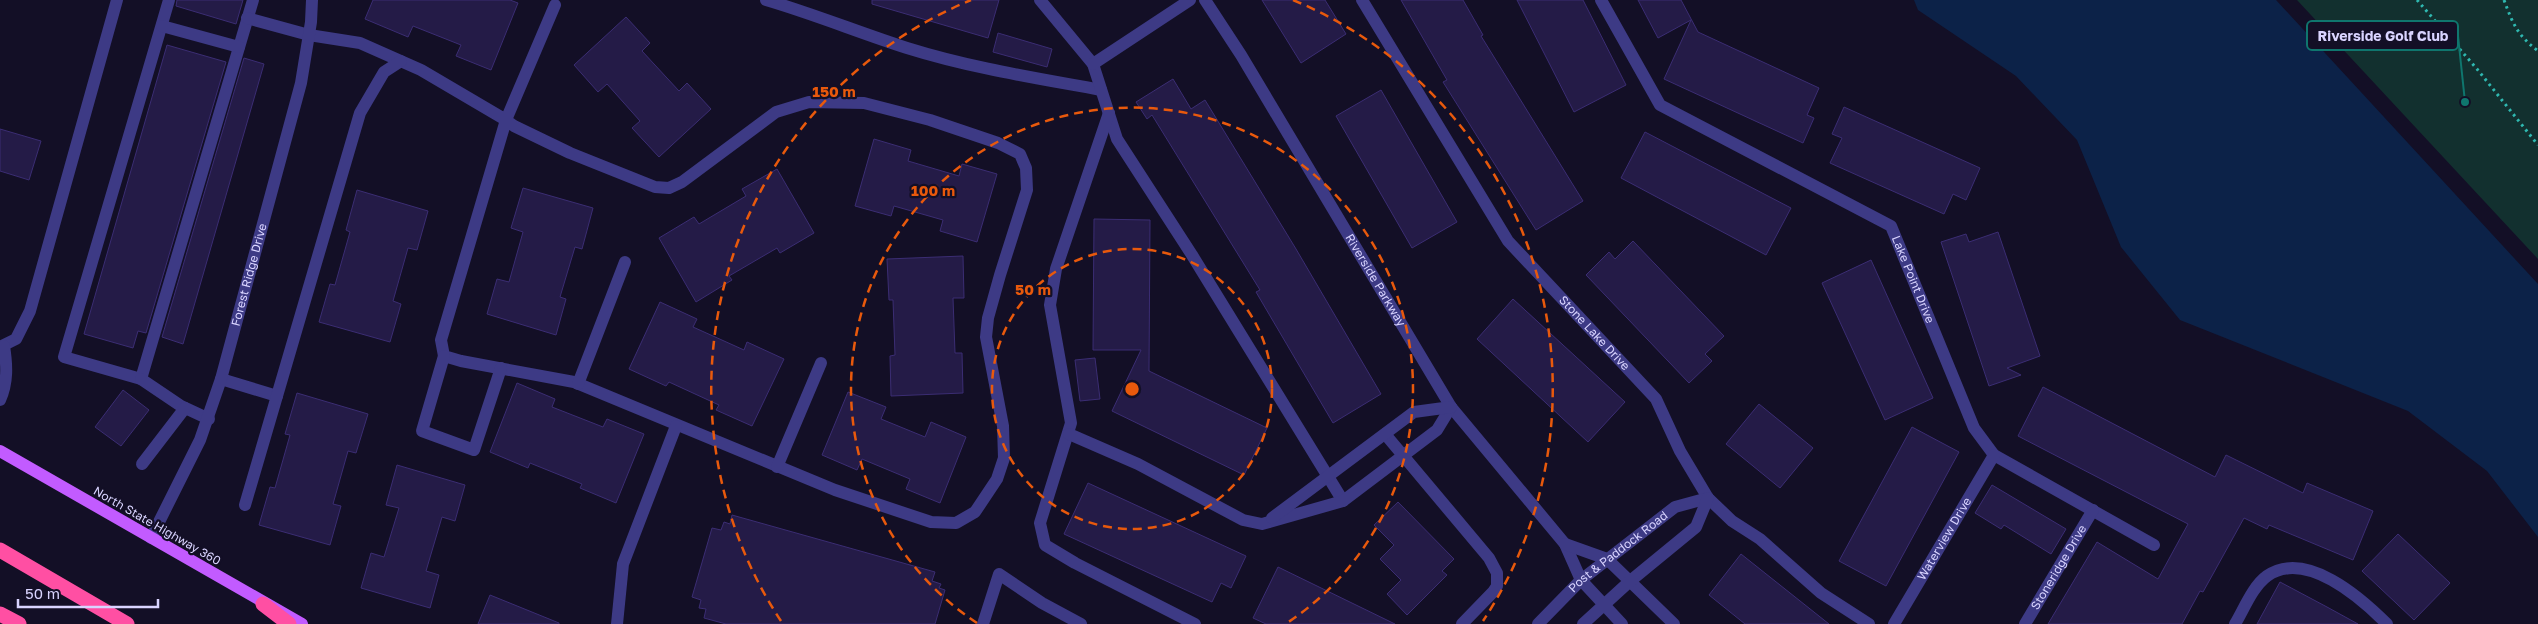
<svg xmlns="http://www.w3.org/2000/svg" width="2538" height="624" font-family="'Golos Text',sans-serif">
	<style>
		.green { fill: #12302f }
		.water { fill: #0c2248 }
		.building { fill: #241b47; stroke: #3b2d73 }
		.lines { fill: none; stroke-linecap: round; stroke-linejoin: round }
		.path { stroke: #2fb8b0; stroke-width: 3; stroke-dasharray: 2.5 4; stroke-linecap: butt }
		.minor { stroke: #3d3a85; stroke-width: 12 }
		.major { stroke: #c25bff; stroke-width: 12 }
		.highway { stroke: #ff4fa3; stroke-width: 15 }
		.ring { fill: none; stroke: #e8590c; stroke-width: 2.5; stroke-dasharray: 9 6 }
		.labels { text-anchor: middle; stroke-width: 4.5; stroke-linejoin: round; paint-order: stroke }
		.street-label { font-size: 12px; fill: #d9d4ff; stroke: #130f26 }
		.centre { fill: #e8590c; stroke: #130f26; stroke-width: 2.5 }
		.ring-label { font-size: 15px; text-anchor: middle; font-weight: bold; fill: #e8590c; stroke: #130f26; stroke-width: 4.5; stroke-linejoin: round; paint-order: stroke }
		.leader { fill: none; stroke: #0f766e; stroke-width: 2 }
		.callout-dot { fill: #0f766e; stroke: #130f26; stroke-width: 2 }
		.callout { fill: #130f26; stroke: #0f766e; stroke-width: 2 }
		.callout-label { font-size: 14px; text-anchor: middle; font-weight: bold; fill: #d9d4ff }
	</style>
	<rect width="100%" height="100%" fill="#130f26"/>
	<path class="green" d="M2297,0H2538V259Z"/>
	<path class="water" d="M1914,0H2276L2538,284V537L2487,471L2408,411L2180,320L2121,247L2077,140L2016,76L1918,10Z"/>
	<path class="building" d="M177,0H243L236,24L176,6Z
		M373,0H510L518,3L491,70L456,56L461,45L413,26L408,37L365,19Z
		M872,0H999L988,38L872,4Z
		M1262,0H1325L1346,34L1301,63Z
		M1401,0H1463L1483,35L1481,36L1583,201L1536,230L1443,82L1447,80Z
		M1517,0H1583L1626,85L1574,112Z
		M1638,0H1681L1698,32L1819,88L1807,115L1814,118L1803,143L1664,79L1691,20L1658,38Z
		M626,17L650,43L642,51L679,91L687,83L711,109L659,157L632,128L640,121L607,84L598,92L574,65Z
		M998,33L1052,49L1047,67L993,52Z
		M167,45L226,62L146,333L138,331L133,348L84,334Z
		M244,58L264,64L183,344L162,337Z
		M1173,79L1191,109L1205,100L1296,249L1381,394L1333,423L1256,292L1260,290L1152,115L1147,119L1136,102Z
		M1381,90L1457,222L1412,248L1336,116Z
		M1844,107L1980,168L1966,200L1953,194L1944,214L1830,163L1842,138L1832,134Z
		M0,129L41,141L29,180L0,171Z
		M1645,132L1791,208L1766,255L1621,178Z
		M874,139L911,150L908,161L959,176L962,164L997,174L977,242L940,231L943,220L894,206L891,216L855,206Z
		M777,169L814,233L780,253L777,248L729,276L732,280L696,302L659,238L694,217L699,224L746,196L742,189Z
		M523,188L593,208L582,249L575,247L560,297L566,299L556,335L487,314L497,279L509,282L523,232L511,228Z
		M357,190L428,211L417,250L408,248L393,301L401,304L390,342L319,322L330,284L335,285L350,232L346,230Z
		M1094,219L1150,220L1149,371L1267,428L1244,475L1112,411L1141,350H1093Z
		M1998,232L2040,356L2007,368L2021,375L1989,386L1941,242L1966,234L1969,242Z
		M1633,241L1724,336L1705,354L1712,361L1689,383L1586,275L1609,252L1615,259Z
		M963,256L964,298H953L955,353H962L963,393L891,396L890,356L895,355L893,300H889L887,259Z
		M1871,260L1933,398L1885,420L1822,283Z
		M1513,299L1625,402L1588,442L1477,339Z
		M660,302L697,319L693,327L744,350L747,342L784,359L752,426L716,410L719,405L669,382L666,386L629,369Z
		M1095,358L1100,399L1080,401L1075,360Z
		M517,383L555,399L552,407L603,427L607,419L644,434L616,503L580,488L582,484L530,463L528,468L490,452Z
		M2043,387L2215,477L2226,455L2303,493L2307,483L2373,511L2353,560L2269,525L2267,529L2244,518L2203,592L2200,591L2182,624H2048L2097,542L2158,579L2188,524L2018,436Z
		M123,390L149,410L121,446L95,427Z
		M848,392L886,407L881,419L925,437L931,422L966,437L940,503L906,489L910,479L862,459L857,470L822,455Z
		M297,393L368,414L356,453L348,451L333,504L341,506L330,545L259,525L270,487L275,488L290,435L285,434Z
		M1759,404L1813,448L1780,488L1726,444Z
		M1912,427L1959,452L1886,586L1839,561Z
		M397,465L465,485L455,521L442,517L426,571L439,575L430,608L361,588L371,553L384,557L399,508L386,505Z
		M1088,483L1246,556L1231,588L1221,583L1212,602L1064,534Z
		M1992,485L2066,529L2051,554L2004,525L2001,529L1975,513Z
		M1398,502L1454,559L1442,571L1447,575L1407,615L1387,594L1401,580L1380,559L1394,545L1374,525Z
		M732,515L935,572L932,581L941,584L939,588L945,590L935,624H726L704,618L706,609L699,608L701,600L692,597L712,528L721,530L724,522L730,524Z
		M2398,534L2450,583L2414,620L2362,571Z
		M1741,554L1829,624H1745L1709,595Z
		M1278,567L1395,624H1266L1253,618Z
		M2280,582L2327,607L2358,624H2257Z
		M490,595L559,623V624H478Z"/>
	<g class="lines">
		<path class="path" d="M2417,0L2477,69L2538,145
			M2504,0C2513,24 2517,35 2538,51"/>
		<g class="minor">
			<path d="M169,0L64,357L141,379L253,0"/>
			<path d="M766,0C814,14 860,33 907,48C971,68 1036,78 1101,90"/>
			<path d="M1040,0L1093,64L1117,139L1192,255L1343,501"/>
			<path id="s1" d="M1205,0L1241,55L1451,407L1565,544L1581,580L1622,624"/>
			<path id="s2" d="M1362,0L1508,241L1656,399L1680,451L1708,498L1732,521L1760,539L1821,593L1869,624"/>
			<path id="s3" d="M1601,0L1660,105L1891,226L1974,428L1994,455L2154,545"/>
			<path d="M247,18L309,35L360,43L421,70L506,120L514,126L570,153L655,187L669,188L682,182L776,112L809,102L864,103L930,120L998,143L1020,154L1026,168L1027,190L1000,275L988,318L986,337L1003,426L1004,458L997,479L975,512L956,523L931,522L835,490L574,382L461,361L444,356L441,340L506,120L555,5"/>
			<path d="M162,26L239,47"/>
			<path d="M1093,64L1190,0"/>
			<path d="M1109,113L1056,269L1050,305L1071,423L1040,523L1045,545L1075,563L1195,624"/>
			<path d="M0,347L16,339L30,311L117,0"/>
			<path d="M444,356L422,431L474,450L501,368"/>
			<path d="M141,379L181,406L209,419"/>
			<path d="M221,379L277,396"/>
			<path d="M578,384L625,262"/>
			<path d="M0,400C8,382 7,365 4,346"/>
			<path d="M1069,434L1138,464L1243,520L1262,524L1343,501L1437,430L1451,407"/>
			<path d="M1385,434L1489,558L1497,573V586L1493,592L1462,624"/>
			<path d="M142,464L185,408"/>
			<path d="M777,467L821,363"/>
			<path d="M245,505L360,113L384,72L401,61"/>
			<path d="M1272,518L1414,412L1451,407"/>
			<path id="s4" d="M151,538L200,440L221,379L301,83L311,22L312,0"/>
			<path d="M1565,544L1607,559L1674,624"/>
			<path d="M617,624L623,564L676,426"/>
			<path d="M983,624L999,574L1042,603L1081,624"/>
			<path id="s5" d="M1538,624L1581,580L1675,507L1708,498"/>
			<path d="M1583,624L1629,582L1696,527L1708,498"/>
			<path id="s6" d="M1894,624L1994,455"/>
			<path id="s7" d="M2025,624L2093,510"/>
			<path d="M2235,624C2244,609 2253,586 2267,576C2306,549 2361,598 2387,624"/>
		</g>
		<path class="major" d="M0,451L302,624"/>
		<path class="highway" d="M0,550L127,624
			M263,604L289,624
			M0,614L19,624"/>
	</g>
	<g class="ring">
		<circle cx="1132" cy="389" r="140"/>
		<path d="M977 623A281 281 0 1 1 1287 623"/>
		<path d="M781 621A421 421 0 0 1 971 0M1293 0A421 421 0 0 1 1483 621"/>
	</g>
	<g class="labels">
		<g class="street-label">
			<text dy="4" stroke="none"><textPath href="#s4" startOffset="282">Forest Ridge Drive</textPath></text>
			<text dy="4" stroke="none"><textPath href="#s1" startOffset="328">Riverside Parkway</textPath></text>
			<text dy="4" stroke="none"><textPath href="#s3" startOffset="439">Lake Point Drive</textPath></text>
			<text dy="4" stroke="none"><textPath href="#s2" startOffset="408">Stone Lake Drive</textPath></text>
			<text transform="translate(157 526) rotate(30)" y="4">North State Highway 360</text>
			<text dy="4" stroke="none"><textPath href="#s6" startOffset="99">Waterview Drive</textPath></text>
			<text dy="4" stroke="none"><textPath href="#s5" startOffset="108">Post &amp; Paddock Road</textPath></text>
			<text dy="4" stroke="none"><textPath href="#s7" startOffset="66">Stoneridge Drive</textPath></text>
		</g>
	</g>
	<circle cx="1132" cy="389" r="8" class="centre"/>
	<g class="ring-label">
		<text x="834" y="97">150 m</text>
		<text x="933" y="196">100 m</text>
		<text x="1033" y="295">50 m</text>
	</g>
	<path class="leader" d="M2465 102L2458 36"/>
	<circle class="callout-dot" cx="2465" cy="102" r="5"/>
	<rect class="callout" x="2307" y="21" width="151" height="29" rx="5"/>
	<g class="callout-label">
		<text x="2383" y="41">Riverside Golf Club</text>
	</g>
	<path d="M18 599v8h140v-8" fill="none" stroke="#d9d4ff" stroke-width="2.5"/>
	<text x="25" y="599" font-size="15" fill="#d9d4ff" stroke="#130f26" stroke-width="4" paint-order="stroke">50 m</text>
</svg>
